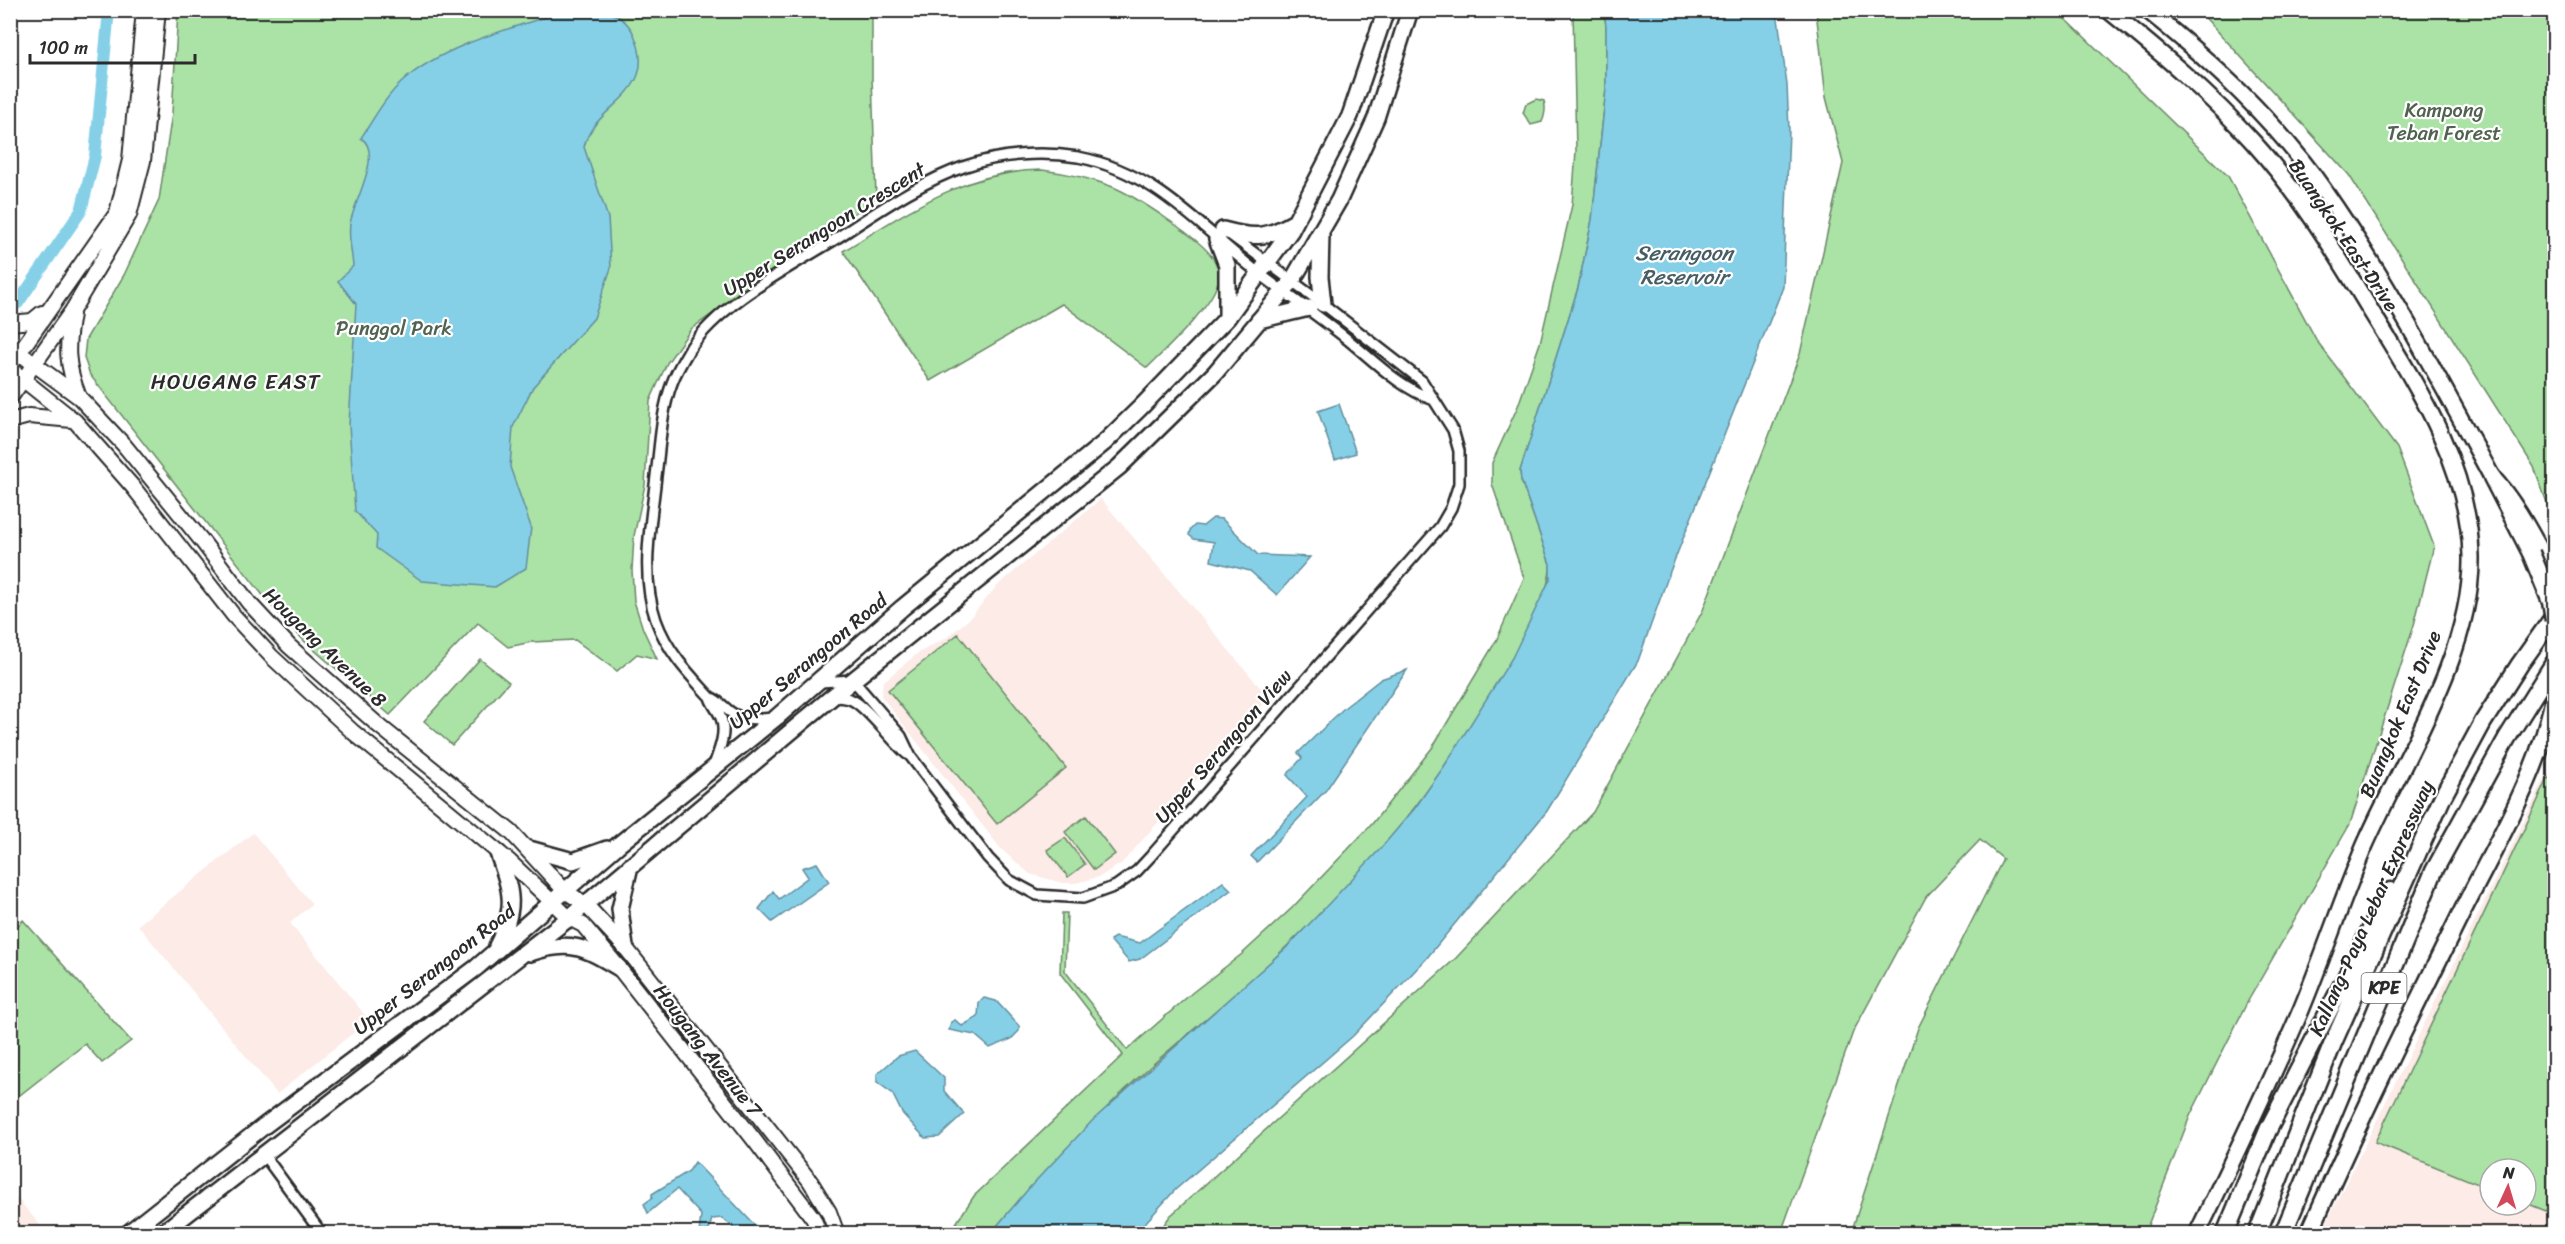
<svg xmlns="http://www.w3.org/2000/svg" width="2565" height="1244" font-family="Sriracha,sans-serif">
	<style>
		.built { fill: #fcebe7; fill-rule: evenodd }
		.green { fill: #abe2a5; stroke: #6b8668; stroke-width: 1.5 }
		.water { fill: #86d0e7; stroke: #628e9c; stroke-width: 1.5 }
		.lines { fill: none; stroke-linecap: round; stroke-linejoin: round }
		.canal { stroke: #86d0e7; stroke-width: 12 }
		.minor-casing { stroke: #2b2b2b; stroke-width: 14 }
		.secondary-casing { stroke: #2b2b2b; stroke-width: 18 }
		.primary-casing { stroke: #2b2b2b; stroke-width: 20 }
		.motorway-casing { stroke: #2b2b2b; stroke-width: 21 }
		.minor { stroke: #fff; stroke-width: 9 }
		.secondary { stroke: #fff; stroke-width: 14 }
		.primary { stroke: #fff; stroke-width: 15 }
		.motorway { stroke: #fff; stroke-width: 16 }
		.motorway-bridge-casing { stroke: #2b2b2b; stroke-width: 21; stroke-linecap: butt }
		.motorway-bridge { stroke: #fff; stroke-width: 16 }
		.labels { text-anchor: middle; stroke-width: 4.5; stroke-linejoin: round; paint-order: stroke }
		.shield { fill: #fff; stroke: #6b6b6b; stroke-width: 1.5 }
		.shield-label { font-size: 18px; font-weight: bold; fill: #2b2b2b }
		.park-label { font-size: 20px; fill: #516250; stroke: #fff }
		.street-label { font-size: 20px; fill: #2b2b2b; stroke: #fff }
		.water-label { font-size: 21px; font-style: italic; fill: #465d63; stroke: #fff }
		.neighbourhood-label { font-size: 21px; letter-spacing: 1.5px; fill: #2b2b2b; stroke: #fff }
	</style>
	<rect width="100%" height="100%" fill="#fff"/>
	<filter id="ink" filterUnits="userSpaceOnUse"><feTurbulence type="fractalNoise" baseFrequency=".0167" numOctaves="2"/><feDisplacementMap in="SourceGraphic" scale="12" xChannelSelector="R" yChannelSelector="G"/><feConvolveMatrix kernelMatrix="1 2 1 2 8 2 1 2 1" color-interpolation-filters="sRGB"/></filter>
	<g filter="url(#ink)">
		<path class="built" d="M1101,499L1269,698L1121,864L1099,877L1076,883H1062L1030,874L1001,849L881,696L883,682L918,653L946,638L969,619L997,586Z
			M2554,768V1233L2321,1234L2545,778ZM2490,1169H2526V1205H2490Z
			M253,833L312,904L290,923L369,1020L277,1094L138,925Z
			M10,1191H11L47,1233H11Z"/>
		<path class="green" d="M2051,10L2068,21L2228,176L2317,341L2397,448L2434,546L2414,625L2350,824L2248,1001L2190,1116L2145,1233H1851L1918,1028L2003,859L1980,840L1926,897L1853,1032L1781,1233H1158L1170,1216L1456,958L1593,812L1703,610L1800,354L1843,163L1826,97L1816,11Z
			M178,11H872V77L876,198L691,329L667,363L650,401L645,485L634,536L632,570L634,601L643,629L657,659L637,654L617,671L575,640L532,642L508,647L478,623L390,715L306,643L269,603L90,375L84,358L86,339L124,275L159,200L172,113Z
			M1573,11H1604L1606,26V89L1592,220L1578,288L1520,471L1521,480L1550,564C1552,595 1514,656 1497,683C1471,725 1445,768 1415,807C1377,857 1331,904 1286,947C1243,990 1195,1027 1150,1067C1093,1118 1041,1174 991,1233L949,1234L974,1196L1123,1055L1060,973L1062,913H1067L1065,971L1127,1050L1193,992L1242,954L1292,908L1372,824L1432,748L1496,641L1524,578L1492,484V463L1518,406L1540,343L1572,205L1576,151Z
			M2199,11H2554V522L2534,467L2349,175Z
			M1536,99L1544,101C1546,107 1545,116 1542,122L1531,125L1523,113L1526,104Z
			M1042,170C1066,173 1090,178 1113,187C1135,196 1201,239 1213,258C1217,264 1219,273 1218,280C1216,303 1164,351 1147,368L1062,304L930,381L843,251C908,212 963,171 1042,170Z
			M958,634L1066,768L997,824L888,690Z
			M480,659L509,682L452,745L424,721Z
			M2554,773V1192L2546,1211L2526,1203V1169H2490V1189L2375,1142L2548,779Z
			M1086,816L1115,854L1094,870L1065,832Z
			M1065,838L1085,864L1068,877L1047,850Z
			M23,920L131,1041L102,1063L85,1044L11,1102V933Z"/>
		<path class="water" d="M568,10C594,10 623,7 635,37C659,96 594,103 584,147L608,218L611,268L594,318L533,387L513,427L510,467L531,527L526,568L495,587L422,581L376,548L377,535L355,511L349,425L356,304L338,281L353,266C352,253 348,237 350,224C353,202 384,153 361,138C373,120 385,97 402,82C442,45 516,27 568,10Z
			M1604,11H1777L1787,85L1789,130L1783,287L1669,574L1638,661L1547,811L1426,959L1353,1036L1175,1190L1136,1233H991L1030,1187L1093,1120L1286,948L1319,914L1381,848L1415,808L1445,765L1512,658L1550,579V564L1521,480L1520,471L1578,288L1592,220L1606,89V26Z
			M1339,404L1356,453L1335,460L1318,411Z
			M1213,518L1222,519L1258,555L1310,557L1277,595L1250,571L1211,561L1214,542L1194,539L1189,535L1190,530L1195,525L1203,526Z
			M1407,670L1326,790L1257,862L1251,856L1307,797L1287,775L1302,758L1298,753L1344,708L1381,679Z
			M817,863L829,882L772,922L759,909L773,891L779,899L808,877L802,868Z
			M1223,882L1231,890L1140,959L1129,962L1110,940L1115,937L1140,943Z
			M984,998L996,1001L1019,1026V1031L1011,1039L990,1048L975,1035L949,1030L951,1022L955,1020L962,1026L978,1017L979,1003Z
			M915,1051L944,1078V1091L964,1114L939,1137L925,1138L902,1113L892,1093L877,1082V1074L898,1056Z
			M695,1162L762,1233H731L733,1227L722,1218L712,1219L708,1233H699L701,1215L677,1189L648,1213L644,1204L652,1198V1194L689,1171Z"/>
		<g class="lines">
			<path class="canal" d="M18,303L81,211L95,156L109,10"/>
			<g class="minor-casing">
				<path id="minor" d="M820,682L853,680L901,736L911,757L988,858L1009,880L1037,895L1083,898L1116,886L1137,871L1150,857L1440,527L1451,508L1459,484V451L1453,430L1422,381L1323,304L1229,234
					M710,697C719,701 722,705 729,711C740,720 759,720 772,718
					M833,697C839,697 846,697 852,700C866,706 892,741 907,754
					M714,765C719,751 727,732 721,718C718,710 712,705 710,697C688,673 667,651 656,620C640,574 651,524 656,476C660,446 661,412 672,383C676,372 683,360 689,350C720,303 787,269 834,240C876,213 919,182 966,166C1001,154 1042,151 1078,157C1155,172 1198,225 1256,271C1286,294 1317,315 1347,339C1374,361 1400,388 1434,400
					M264,1155L322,1234"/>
			</g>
			<g class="secondary-casing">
				<path id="secondary" d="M72,314C66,348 66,364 79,397
					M10,323L32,321L42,313
					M10,346L79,397L124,445L202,541L249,603L289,646L378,725L511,832L565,891L585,904L625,947L810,1181L829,1212L837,1234
					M14,360L117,213L130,160L144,10
					M10,369L75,421L133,487L234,616L272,657L353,732L510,862L569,918L583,925L619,968L755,1141L813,1218L820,1234
					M10,398L72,311L129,215L143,161L158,10
					M10,421L29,416L72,420"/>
			</g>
			<g class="primary-casing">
				<path id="primary" d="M2108,10C2160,52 2210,94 2254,143C2300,194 2336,253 2371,311C2417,386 2469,465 2471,556C2473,652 2403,759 2365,845C2342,899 2324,955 2301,1010C2269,1085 2233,1160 2197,1234
					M2147,10C2212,62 2275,120 2323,189C2387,280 2439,379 2492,477C2518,505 2535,542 2554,575
					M1223,230C1253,238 1265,239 1293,223
					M1321,234L1320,277L1323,304
					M1217,239L1227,265V318
					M1259,320L1309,308
					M529,849L573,861L607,849
					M497,946C517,907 512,893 498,853
					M625,947L620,909L630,866
					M530,953C570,939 584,947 619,968
					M127,1234L264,1126L476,968L618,845L777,717L902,608L1104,443L1141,407L1227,318L1291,230L1350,116L1386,10
					M161,1234L569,918L832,697L1119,467L1215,373L1292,281L1339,200L1376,118L1410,10"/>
			</g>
			<g class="motorway-casing">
				<path id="motorway" d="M2492,477L2531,553
					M2225,1234L2268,1130L2390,891
					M2257,1234L2333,1043L2443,796L2483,722L2520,664L2554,616
					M2283,1234L2434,871L2507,738L2554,663
					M2309,1234C2357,1124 2410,1017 2463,910C2497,842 2539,773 2554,698"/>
			</g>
			<use href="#minor" class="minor"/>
			<use href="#secondary" class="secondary"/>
			<use href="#primary" class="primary"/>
			<use href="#motorway" class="motorway"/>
			<g class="motorway-bridge-casing">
				<path id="motorway-bridge" d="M2531,553L2551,602L2554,620"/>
			</g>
			<use href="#motorway-bridge" class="motorway-bridge"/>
		</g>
	</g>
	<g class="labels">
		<rect class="shield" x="2361.5" y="973" width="45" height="30" rx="4.5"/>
		<g class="shield-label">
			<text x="2384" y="994">KPE</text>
		</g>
		<g class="park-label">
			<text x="2444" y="117">Kampong<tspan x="2444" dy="23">Teban Forest</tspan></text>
			<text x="394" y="335">Punggol Park</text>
		</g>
		<g class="street-label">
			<text transform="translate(824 229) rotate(-32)" y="7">Upper Serangoon Crescent</text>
			<text transform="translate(2344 235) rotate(56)" y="7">Buangkok East Drive</text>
			<text transform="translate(325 647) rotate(44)" y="7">Hougang Avenue 8</text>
			<text transform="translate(808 661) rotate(-40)" y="7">Upper Serangoon Road</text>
			<text transform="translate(2400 714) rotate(-67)" y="7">Buangkok East Drive</text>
			<text transform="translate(1223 746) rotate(-49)" y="7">Upper Serangoon View</text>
			<text transform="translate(2371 908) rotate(-66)" y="7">Kallang-Paya Lebar Expressway</text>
			<text transform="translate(434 969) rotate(-38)" y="7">Upper Serangoon Road</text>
			<text transform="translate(708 1050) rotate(52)" y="7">Hougang Avenue 7</text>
		</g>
		<g class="water-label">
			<text x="1684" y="260">Serangoon<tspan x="1684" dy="24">Reservoir</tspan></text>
		</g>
		<g class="neighbourhood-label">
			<text x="236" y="389">HOUGANG EAST</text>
		</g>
	</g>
	<rect width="2565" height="1244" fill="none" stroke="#fff" stroke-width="36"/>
	<rect x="18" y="18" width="2529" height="1208" fill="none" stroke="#2b2b2b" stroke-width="2" filter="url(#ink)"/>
	<g transform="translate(2508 1187) rotate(4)"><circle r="28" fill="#ffffff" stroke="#aaaaaa" stroke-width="1.5"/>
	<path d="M0-4.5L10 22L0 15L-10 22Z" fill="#d1495b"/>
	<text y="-9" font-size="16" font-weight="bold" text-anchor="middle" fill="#2b2b2b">N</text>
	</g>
	<path d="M30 54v9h165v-9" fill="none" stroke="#2b2b2b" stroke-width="3"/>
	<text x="39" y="54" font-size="18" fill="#2b2b2b" stroke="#ffffff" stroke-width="4.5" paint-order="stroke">100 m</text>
</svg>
